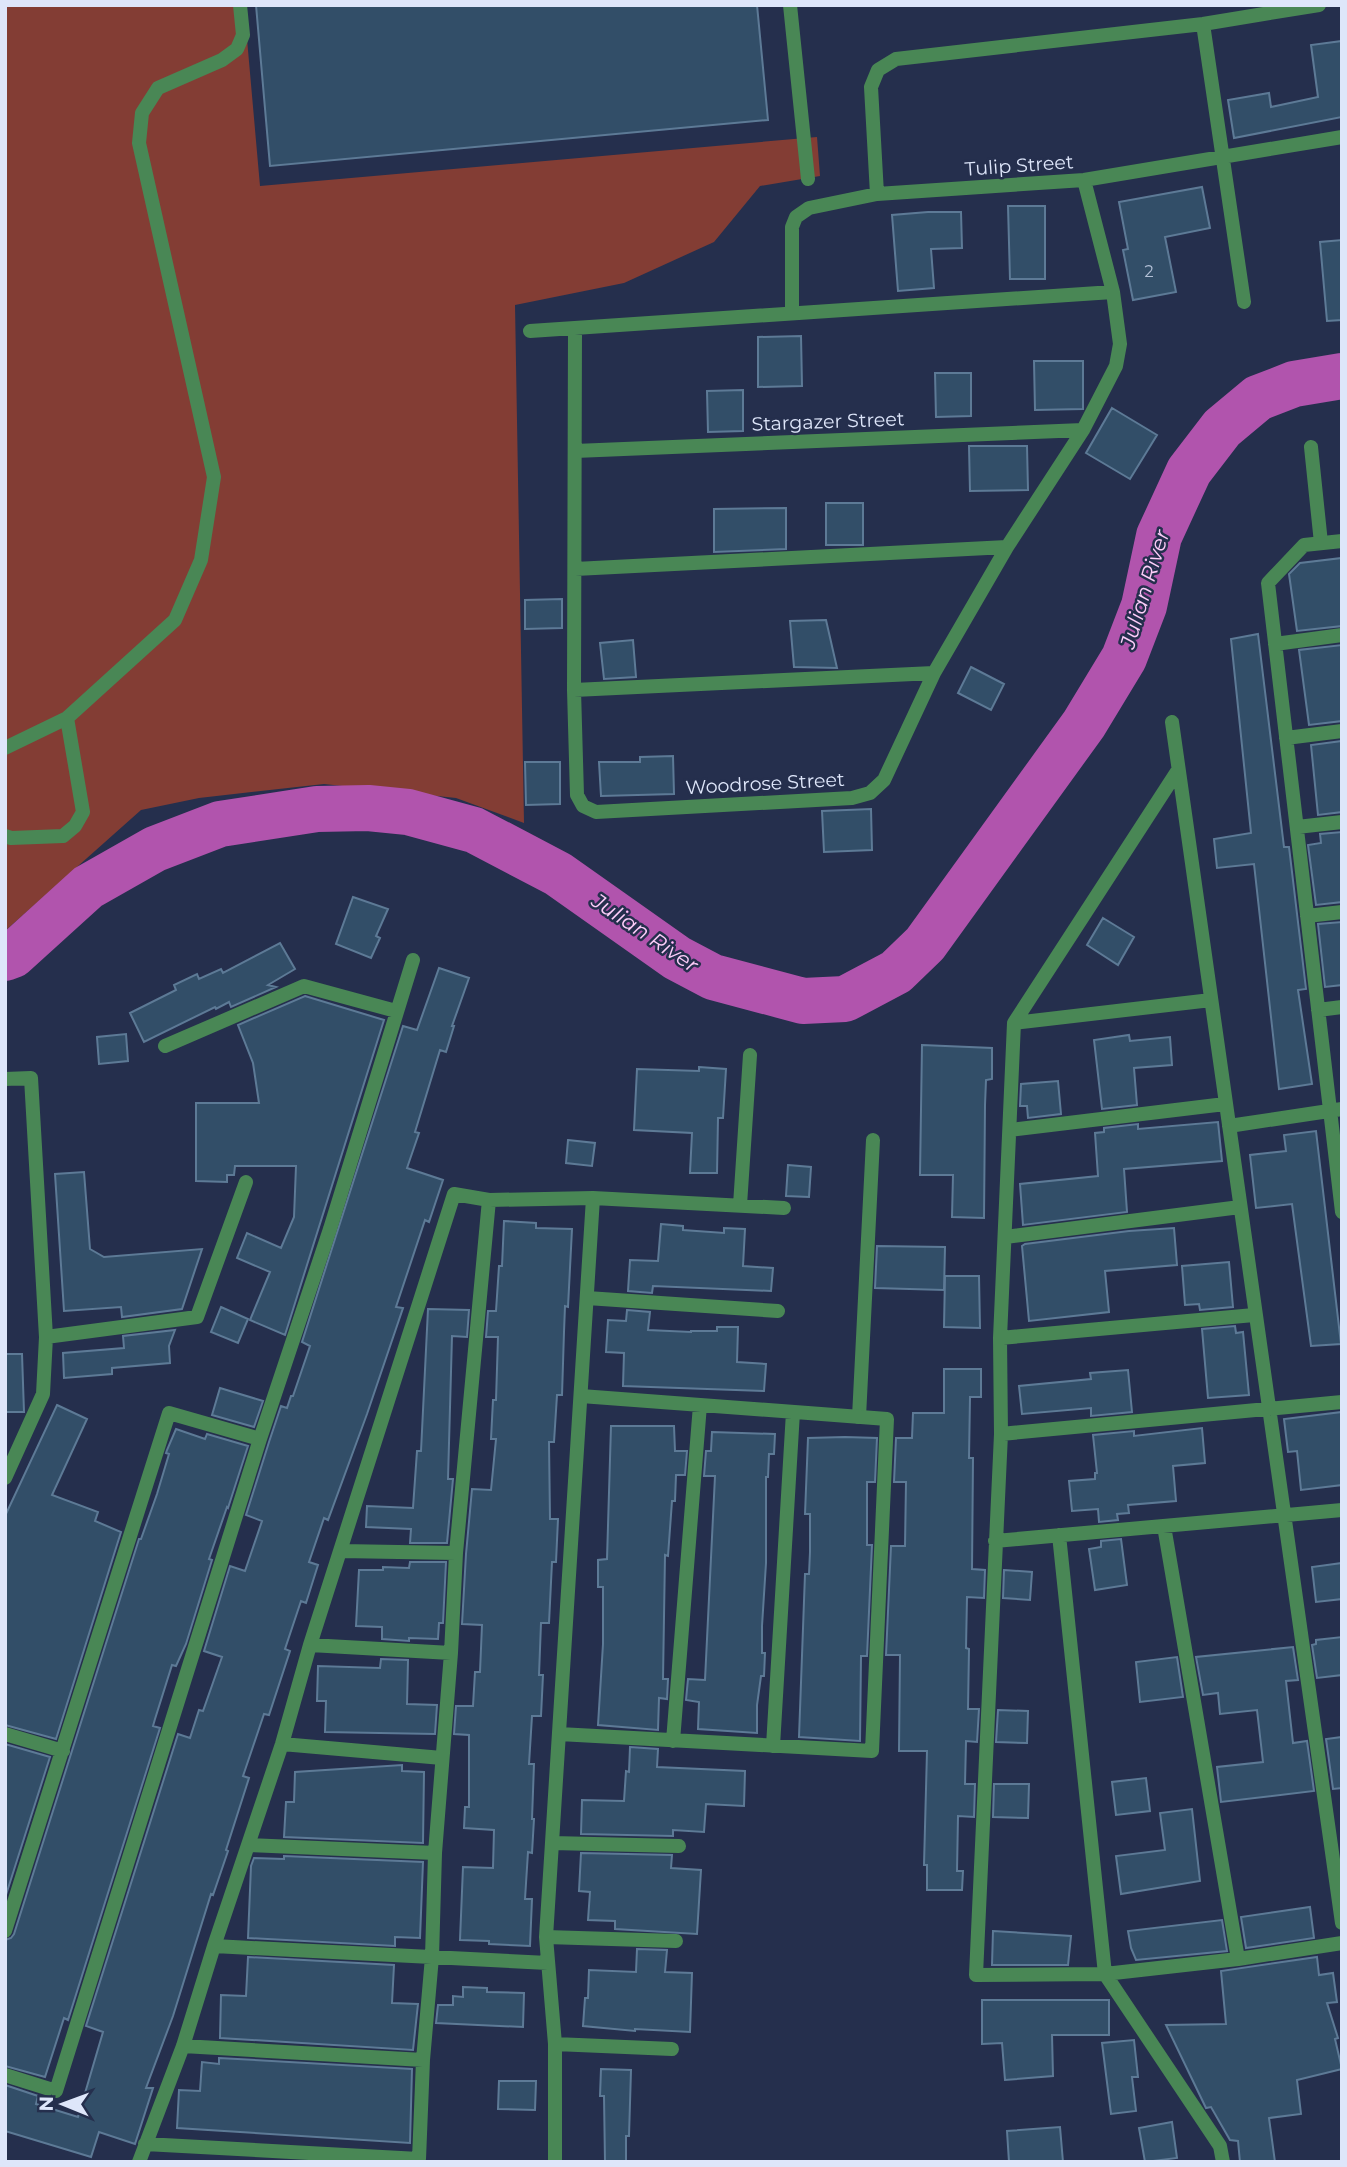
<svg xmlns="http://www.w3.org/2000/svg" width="1347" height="2167" font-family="Montserrat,sans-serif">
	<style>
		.green { fill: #833d34 }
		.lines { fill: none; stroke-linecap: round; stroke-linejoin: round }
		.river { stroke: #b154ad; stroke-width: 46 }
		.building { fill: #324e68; stroke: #5d7a96; stroke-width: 2 }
		.service { stroke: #498755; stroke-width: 14 }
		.minor { stroke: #498755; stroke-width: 14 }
		.labels { text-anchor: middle; stroke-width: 5; stroke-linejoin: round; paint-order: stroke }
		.number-label { font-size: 16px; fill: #b3c0d6 }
		.street-label { font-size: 19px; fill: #dee6fa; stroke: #252f4d }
		.water-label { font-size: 21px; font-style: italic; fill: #fecefa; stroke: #252f4d }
	</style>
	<rect width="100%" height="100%" fill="#252f4d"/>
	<path class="green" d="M5,5H244L260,186L817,137L820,176L760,186L714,242L624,283L515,305L524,823L456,798L324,784L199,798L141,810L5,931Z"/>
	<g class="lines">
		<path class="river" d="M5,958L13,955L88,887L155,849L220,824L317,809L368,808L408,812L474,830L558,874L677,958L713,977L803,1001L845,999L896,972L925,944L1084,724L1124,658L1144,606L1159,536L1189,471L1222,428L1258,398L1294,384L1342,376"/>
	</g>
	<path class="building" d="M256,5H757L768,120L270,166Z
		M1342,41V117L1234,138L1228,100L1269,93L1271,107L1318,97L1311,45Z
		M1202,187L1210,228L1165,237L1176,292L1133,300L1123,250L1128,249L1119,202Z
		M1008,206H1045V279H1010Z
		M928,212H961L962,248L931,249L934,288L898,291L892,215Z
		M1342,240V320L1327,321L1320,242Z
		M801,336L802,386L758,387V337Z
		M1034,361H1083V409L1035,410Z
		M935,373H971V416L936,417Z
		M743,390V431L708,432L707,391Z
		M1112,408L1157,435L1130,479L1086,453Z
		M969,446H1027L1028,490L970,491Z
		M826,503H863V545H826Z
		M786,508V549L714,552V509Z
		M1342,558V626L1297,631L1289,574L1300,563Z
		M562,599V628L525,629V600Z
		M826,620L837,668L794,667L790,621Z
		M1258,634L1284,847H1289L1306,989L1298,990L1312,1084L1279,1089L1254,864L1217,868L1214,839L1251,833L1231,639Z
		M633,640L636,677L604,679L600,643Z
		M1342,645V721L1309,725L1299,650Z
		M971,667L1004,684L991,710L958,693Z
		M1342,741V812L1318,815L1311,745Z
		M673,756L674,794L601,796L599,762H640V757Z
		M525,762H560V804L526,805Z
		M871,809L872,850L824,852L822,811Z
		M1342,832V902L1316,905L1308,845L1321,843L1320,834Z
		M353,897L388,909L376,936L380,938L371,958L336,944Z
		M1103,918L1134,937L1118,965L1087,945Z
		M1342,922V985L1325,987L1318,924Z
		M280,943L295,969L268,985L276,987L231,1007L229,1002L216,1009L215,1007L144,1042L130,1013L176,990L174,985L197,974L199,979L221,969L223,973Z
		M439,968L469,978L452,1026H454L446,1052L440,1050L415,1132L419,1133L407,1168L443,1180L429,1222L425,1220L396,1307L403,1308L367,1414L328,1520L324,1518L309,1562L318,1565L306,1603L301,1601L285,1649L290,1651L269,1715L264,1714L243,1776L249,1778L226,1850L228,1851L213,1895L211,1894L173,2016L146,2088H153L135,2144L99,2132L91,2157L5,2131V2085L38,2096L36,2104L78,2117L103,2032L86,2026L178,1734L190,1738L199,1710L203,1711L222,1657L204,1651L230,1566L245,1571L262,1521L246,1515L269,1442L281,1406L287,1408L291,1396H293L310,1346L302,1342L403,1026L417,1030Z
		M305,996L384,1020L285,1335L250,1320L270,1272L237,1258L247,1233L281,1248L294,1217L296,1166H235L234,1175H227V1182L196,1181V1103H259L253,1063L238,1025Z
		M126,1034L128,1061L99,1064L97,1037Z
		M1129,1035L1130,1041L1170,1037L1172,1065L1134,1068L1137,1105L1102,1109L1094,1040Z
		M922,1045L992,1048V1079L986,1080L985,1105L984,1218L952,1217L953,1175H920Z
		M699,1067L726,1069L723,1118H718L717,1173H690L692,1133L634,1130L637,1069L699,1071Z
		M1058,1081L1061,1114L1028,1118L1027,1106H1020L1021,1084Z
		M1218,1122L1222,1161L1124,1169L1127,1212L1023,1225L1020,1184L1098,1176L1095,1133L1104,1132V1128L1138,1124V1129Z
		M1316,1131L1341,1344L1311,1346L1292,1204L1256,1208L1250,1155L1286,1151L1284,1135Z
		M568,1140L595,1143L592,1166L566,1163Z
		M788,1165L811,1167L809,1197L786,1196Z
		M84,1172L90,1249L104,1257L202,1249L182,1309L122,1317L121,1307L64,1311L55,1174Z
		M504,1221L536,1223V1228L572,1229L568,1307L565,1306L564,1332L562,1395H557L554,1442H549L550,1519H558L556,1562H552L549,1623H541L539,1675H543L541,1716H532L529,1764H534L532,1819H534L532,1853L528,1852L525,1899H532L530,1946L489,1944V1941L460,1940L463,1867L493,1868L494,1830L464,1828L465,1807H469V1735L454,1734L456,1706H473L475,1672H480L482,1625L462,1624L466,1554L472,1489L491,1490L496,1439H491L493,1400H496L498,1337H486L488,1311H496L499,1266H502Z
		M661,1224L683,1226V1230L724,1233V1228L745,1229L743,1266L773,1268L771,1291L653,1286L652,1293L628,1291L630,1260L658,1261Z
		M1174,1228L1177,1265L1105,1271L1109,1312L1029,1321L1022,1246L1025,1244L1129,1231Z
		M877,1246L945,1247L944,1290L875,1288Z
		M1229,1262L1233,1307L1200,1310L1199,1304L1185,1305L1182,1266Z
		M945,1276H979L980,1328L944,1327Z
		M221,1307L248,1319L238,1343L211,1332Z
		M428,1309L469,1310L467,1337L452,1336L448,1479H453L447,1543H410L411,1529L366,1527L367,1506L413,1508L417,1451H421Z
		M627,1310L650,1312L648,1330L691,1332V1331H717V1327H738L737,1362L766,1364L764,1391L623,1386L624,1353L606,1352L608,1320L626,1321Z
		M1235,1326L1236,1333L1243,1332L1249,1395L1208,1398L1202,1329Z
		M175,1330L169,1346L170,1363L112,1368V1374L64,1378L63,1353L124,1348L123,1336Z
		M5,1354H22L24,1412H5Z
		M944,1369H981V1397H970L969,1458H973L972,1569L985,1570L984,1598L967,1597L966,1648L969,1649L968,1709H979L977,1742L966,1741L965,1784H975L974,1817L958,1816L957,1871H963L962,1890H927V1865H924L927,1751H899L900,1655H886L891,1546H905L906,1482H894L896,1438H912L913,1413H944Z
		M1128,1370L1132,1412L1091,1416V1408L1022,1414L1019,1386L1091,1379L1090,1373Z
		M220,1388L263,1401L254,1427L212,1415Z
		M57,1405L87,1419L52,1495L98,1512L95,1521L121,1532L56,1739L5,1725V1516Z
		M1342,1412V1485L1301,1490L1297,1451L1288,1452L1284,1419Z
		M611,1426H674L675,1451H687L685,1475H676L675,1501H672L668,1556L665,1555L663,1679H668L667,1699L659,1698L658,1730L598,1725L603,1644V1587H598V1560L607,1559Z
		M1202,1428L1205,1463L1173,1466L1176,1501L1128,1505L1129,1513L1117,1514L1118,1520L1099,1522L1098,1509L1072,1511L1069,1481L1095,1479V1473H1097L1093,1435L1134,1431V1436Z
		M176,1429L205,1439L207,1434L248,1446L228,1508L227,1507L209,1559L212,1560L186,1644L176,1666L172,1665L155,1719L153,1726L160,1728L68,2020L64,2018L45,2077L5,2066V1940L11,1938L14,1934L139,1539H141L157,1494L169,1454L166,1453L167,1450Z
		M712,1432L775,1434L774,1454H769L768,1477H766V1563L762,1626V1653H765L764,1676H761L757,1705V1733L698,1729L699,1702L686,1700L688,1679L705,1680L715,1476H704L706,1451H711Z
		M845,1437L877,1438L875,1482H867V1545H872L867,1656H861L860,1741L799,1737L805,1574H809L810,1552V1514H805L808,1438Z
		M1121,1539L1127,1585L1095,1590L1089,1549L1101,1547V1541Z
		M410,1562H446L443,1623H439L438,1639L409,1638V1641L382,1639V1627L356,1626L359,1570H383V1567L409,1568Z
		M1342,1563V1599L1316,1602L1312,1567Z
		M1004,1570L1032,1572L1030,1600L1003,1598Z
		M1342,1637V1675L1317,1678L1312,1645L1316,1644V1640Z
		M1293,1647L1298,1680L1286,1681L1293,1743L1307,1741L1314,1791L1221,1802L1217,1767L1263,1762L1257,1710L1220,1714L1218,1693L1203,1695L1196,1657Z
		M1177,1657L1183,1697L1140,1702L1136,1662Z
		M381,1659L408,1660L407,1704L437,1705L435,1734L325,1732L326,1701H317L318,1666L380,1668Z
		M998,1710L1028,1711L1027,1743L996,1742Z
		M1342,1737V1788L1333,1789L1326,1739Z
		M5,1744L50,1757L5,1898Z
		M630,1747L658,1749L657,1767L745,1771L744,1806L706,1804L704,1832L673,1830V1836L581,1834L582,1800L624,1801L626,1771L629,1772Z
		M402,1765V1771L424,1772L423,1843L284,1837L286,1802H294L295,1772Z
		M1146,1778L1150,1811L1116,1815L1112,1782Z
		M994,1784H1029L1028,1818L993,1817Z
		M1192,1809L1200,1881L1121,1894L1116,1856L1165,1850L1160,1813Z
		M581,1853L672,1855L671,1868L701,1870L697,1934L615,1929V1921L588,1920L590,1892L579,1891Z
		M284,1856L423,1862L420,1938L395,1937V1946L248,1938L251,1866L254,1858L284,1859Z
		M1310,1907L1314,1938L1246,1948L1241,1917Z
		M1222,1920L1227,1951L1136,1960L1131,1948L1128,1931Z
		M993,1931L1071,1936L1068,1965H992Z
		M637,1949L667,1950L665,1972L692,1973L690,2032L635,2029V2031L583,2026L585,1998H588L589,1970L636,1972Z
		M248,1957L394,1965L392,2003L418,2004L413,2050L220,2038L221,1995L246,1996Z
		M1317,1957L1319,1975L1333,1973L1337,2002L1327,2003L1338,2038L1335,2039L1342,2069L1297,2080L1301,2114L1269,2118L1275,2162H1240L1238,2141L1230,2140L1211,2107L1206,2108L1166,2025L1226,2024L1221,1971Z
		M463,1987L487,1988V1992L524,1993L523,2027L436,2023L438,2005H453V1996L463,1997Z
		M982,2000H1109V2035H1052L1053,2076L1005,2080L1002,2043L982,2044Z
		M1134,2040L1138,2077H1132L1136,2111L1111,2114L1102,2043Z
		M219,2058L412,2069L410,2143L177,2128L179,2090L200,2091L202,2062L219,2064Z
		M601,2069L631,2070L629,2136H626V2162H605L604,2096H600Z
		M499,2081H536L535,2110L498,2109Z
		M1172,2122L1177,2158L1145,2162L1139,2128Z
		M1060,2127L1063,2162H1009L1007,2131Z"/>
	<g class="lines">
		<path class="service" d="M790,5L808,179
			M5,748L67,718L175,620L201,560L214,477L139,143L142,113L158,88L222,60L237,49L243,35L240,5
			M5,836L11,838L63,836L75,826L83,812L67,718
			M859,1417L873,1140"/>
		<path class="minor" d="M1203,24L1244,302
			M877,194L871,87L878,70L896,59L1203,24L1319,5
			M792,313V227L796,217L809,208L877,194L1084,180L1342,137
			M575,328L574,690L577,795L583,806L596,812L852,798L870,793L884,780L934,673L1007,547L1083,430L1116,366L1120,344L1113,292L1084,180
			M530,331L1113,292
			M1311,447L1321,543
			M575,451L1083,430
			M1342,541L1304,545L1268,583L1342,1212
			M575,569L1007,547
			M1275,644L1342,635
			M574,690L934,673
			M1172,722L1342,1923
			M1286,738L1342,731
			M1178,770L1014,1023L1000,1338L1001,1434L976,1975L1105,1974L1238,1959L1342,1943
			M1297,827L1342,822
			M1307,916L1342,912
			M1318,1010L1342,1007
			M1014,1023L1211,1000
			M165,1046L304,986L396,1011
			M5,1079L31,1078L46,1337L43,1394L5,1478
			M1229,1126L1342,1109
			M1010,1130L1225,1104
			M489,1200L593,1198
			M740,1205L750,1055
			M1005,1237L1240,1207
			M587,1298L778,1311
			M46,1337L197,1317L246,1182
			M1000,1338L1254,1315
			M1001,1434L1342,1402
			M1164,1526L1238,1959
			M1059,1535L1105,1974L1220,2146L1223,2162
			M995,1541L1342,1510
			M341,1551L456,1553
			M310,1645L451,1653
			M5,1734L63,1751
			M559,1734L872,1751L887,1419L581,1396
			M673,1741L700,1405
			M282,1744L442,1758
			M773,1746L793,1412
			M552,1843L679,1846
			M249,1845L435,1853
			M5,1931L169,1413L260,1439
			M546,1937L676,1941
			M214,1946L548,1963
			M555,2044L672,2049
			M183,2046L423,2060
			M5,2075L56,2091L260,1439L330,1229L413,960
			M139,2162L183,2046L214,1946L282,1744L310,1645L454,1194L489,1200L456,1553L451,1653L435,1853L432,1957L423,2060L419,2159L145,2144
			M555,2162V2044L546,1937L593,1198L784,1208"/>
	</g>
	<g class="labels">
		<g class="number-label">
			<text x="1149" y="277">2</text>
		</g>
		<g class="street-label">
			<text transform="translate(1019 165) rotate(-4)" y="7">Tulip Street</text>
			<text transform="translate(828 421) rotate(-2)" y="7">Stargazer Street</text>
			<text transform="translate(765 783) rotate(-3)" y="7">Woodrose Street</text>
		</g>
		<g class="water-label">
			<text transform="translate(1145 589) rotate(-73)" y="7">Julian River</text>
			<text transform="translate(645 933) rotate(34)" y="7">Julian River</text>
		</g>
	</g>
	<rect width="1347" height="2167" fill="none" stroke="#dee6fa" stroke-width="14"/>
	<g transform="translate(63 2104) rotate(271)" stroke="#252f4d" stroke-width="5" paint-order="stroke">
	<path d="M0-5L12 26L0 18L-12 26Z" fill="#dee6fa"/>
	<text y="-10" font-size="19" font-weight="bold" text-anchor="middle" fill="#dee6fa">N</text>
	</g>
</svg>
